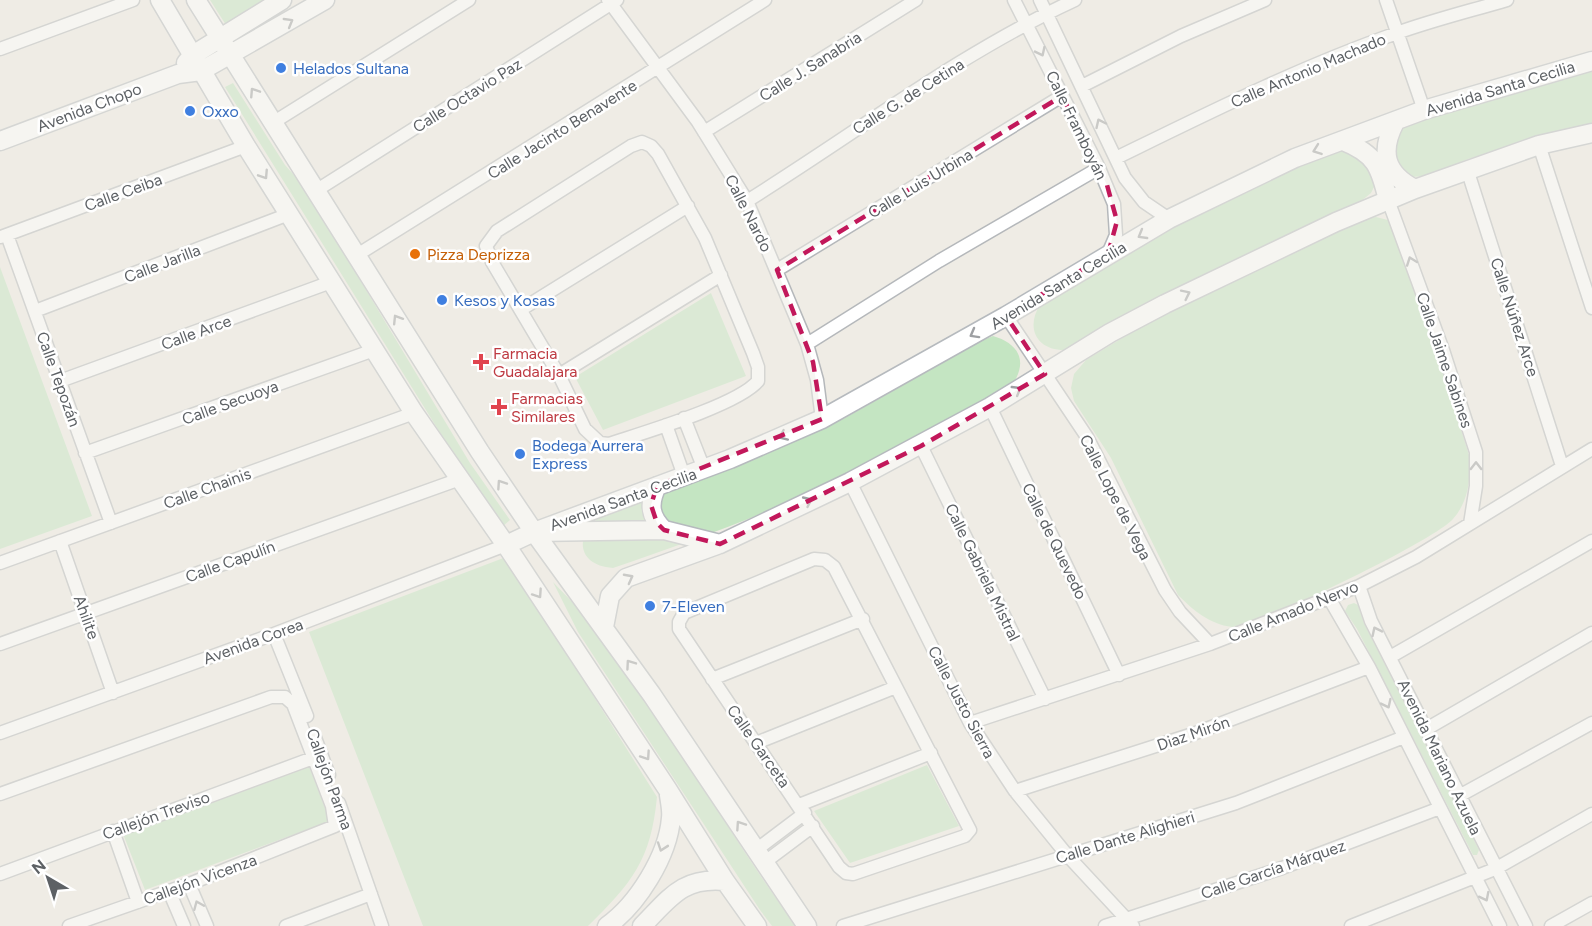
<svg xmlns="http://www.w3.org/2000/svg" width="1592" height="926" font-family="Figtree,sans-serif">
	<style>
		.green { fill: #c4e5c2 }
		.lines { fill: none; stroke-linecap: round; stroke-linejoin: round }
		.street-casing { stroke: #b5b8bb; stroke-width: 15 }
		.secondary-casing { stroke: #b6babe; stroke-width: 21 }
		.street { stroke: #fff; stroke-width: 12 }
		.secondary { stroke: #fff; stroke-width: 18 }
		.oneway { stroke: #9ea0a3 }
		.marked { fill: none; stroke: #c2185b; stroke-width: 4.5; stroke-dasharray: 12 8; stroke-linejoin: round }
		.shop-dot { fill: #3f7fe0; stroke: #fff; stroke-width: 2 }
		.food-dot { fill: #e8710a; stroke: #fff; stroke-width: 2 }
		.health-dot { fill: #e0444e; stroke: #fff; stroke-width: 2 }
		.labels { text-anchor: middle; stroke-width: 5; stroke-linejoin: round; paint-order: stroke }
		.street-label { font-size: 16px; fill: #5d6165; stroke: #fff }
		.shop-label { font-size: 16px; fill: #366cbe; stroke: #fff; text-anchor: start }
		.food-label { font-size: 16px; fill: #c56008; stroke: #fff; text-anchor: start }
		.health-label { font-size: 16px; fill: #be3a42; stroke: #fff; text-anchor: start }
	</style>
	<rect width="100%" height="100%" fill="#efece5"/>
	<path class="green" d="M210,0H266L226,25Z
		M1592,67V123L1468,159L1427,176L1411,177L1398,166L1390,151L1394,136L1404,126L1486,97Z
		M233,83L285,165L303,185L470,463L510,520L502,527L457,460L225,87Z
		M1334,150H1358L1377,181L1371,193L1360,202L1193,281L1066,350C1037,351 1025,328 1040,305L1166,230L1248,188Z
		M1376,217L1388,220L1398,229L1469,455C1471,477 1469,501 1453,519C1437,539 1253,629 1232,627C1209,624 1193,610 1178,595L1111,458L1074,401L1071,388L1074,374L1086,360L1142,326L1212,289L1363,219Z
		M0,267L92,516L0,549Z
		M711,293L746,376L603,430L575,377Z
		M993,336C1017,343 1028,359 1014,382C940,427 864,469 784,504C729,528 671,548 613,568C578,566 573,536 600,517L748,462L845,418L981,341Z
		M506,557L657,797C651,860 632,883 588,926H423L309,632Z
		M553,582C566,596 581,610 593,625C667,721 724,829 796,926H772L760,910L578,632Z
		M1354,603L1358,605L1364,623L1479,850L1477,855H1473L1357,629L1345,611L1348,605Z
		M927,765L959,826L850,863L814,811Z
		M309,766L330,821L145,890L123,834Z"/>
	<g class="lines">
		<g class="street-casing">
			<path id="street" d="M608,0L698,122L747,201L807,344L817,380L822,419
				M1014,0L1099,168L1114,204L1116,235L1108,254
				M1040,0L1125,178L1144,202L1169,219
				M1386,0L1424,110
				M0,49L133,0
				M1082,86L1181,36L1265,0
				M274,122L469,0
				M704,132L916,0
				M642,142L651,146L658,154L705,238L753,353L758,367V381C738,405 642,433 609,444L600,443L585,429L559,375L492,262L486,246L497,231L631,146Z
				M1539,145L1592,308
				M1116,158C1208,113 1300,67 1397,33C1433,20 1470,11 1507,0
				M1467,169L1562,466
				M317,190L617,0
				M1388,200L1443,350L1476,452V486L1470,524
				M747,201C855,134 958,54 1075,0
				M7,235L111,523
				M1,237L246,146
				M357,255L765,0
				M777,270L1062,96
				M522,309L688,206
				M35,311L289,214
				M1006,316L1087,437L1165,590L1180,612L1210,644
				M807,344L939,261L1099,168
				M559,375L721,275
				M60,381L331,282
				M990,407L1119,675
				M684,418L704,469
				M666,425L684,476
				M921,446L1045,699
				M85,453L374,350
				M850,482L970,723L1015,791L1067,855L1133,926
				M60,541L113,693
				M814,559L825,560L834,567L970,830L965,836L853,874L846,873L839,867L679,629V622L684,613Z
				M0,563L414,413
				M1359,586L1371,621L1526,926
				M1329,598L1369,667L1500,926
				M274,634L307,716
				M0,644L460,479
				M1390,657L1592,541
				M712,679L863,619
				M970,723L1210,644L1359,586L1416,557L1592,449
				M1428,728L1592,633
				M0,733L274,634L506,545
				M314,735L329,775
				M756,743L896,687
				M1015,791L1193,734L1369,667
				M0,794L271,697H285L293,704L332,806L335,826L189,884L69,926
				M1459,796L1592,723
				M339,803L382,926
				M799,805L931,753
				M113,831L138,902
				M756,850L805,813
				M765,862L813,826
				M0,874L313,758
				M189,884L207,926
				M169,891L184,926
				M286,926L371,894
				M843,926L1236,803L1404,737
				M1105,926L1282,868L1440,808
				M1351,926L1495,869L1592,814
				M1551,926L1592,903"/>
		</g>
		<g class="secondary-casing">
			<path id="secondary" d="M160,0L246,146L414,413L506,545L668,790L725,881L757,926
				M196,0L480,452L534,532L652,695L807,926
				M186,63L193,55L282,0
				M1395,122C1380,151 1384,173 1415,189
				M0,141L178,74L201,71L325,0
				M1343,141C1376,154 1380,167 1388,200
				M657,486C648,504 650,517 664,530
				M534,532L730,459L822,419L1006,316L1169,219L1295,158L1424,110L1592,61
				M506,545L534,532L664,530L720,544
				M604,627L610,596L626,578L720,544L850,482L990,407L1110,333L1165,304L1336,222L1415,189L1539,145L1592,133
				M607,926C637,905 668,856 671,818C672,811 670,802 669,795
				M642,926C670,898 682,877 725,881"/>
		</g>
		<use href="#street" class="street"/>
		<use href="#secondary" class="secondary"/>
	</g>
	<defs><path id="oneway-chevron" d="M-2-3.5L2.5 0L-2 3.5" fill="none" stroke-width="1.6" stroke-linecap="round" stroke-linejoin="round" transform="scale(1.5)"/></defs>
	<g class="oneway">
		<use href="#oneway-chevron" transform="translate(289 22) rotate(-30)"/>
		<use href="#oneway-chevron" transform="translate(1041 52) rotate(64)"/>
		<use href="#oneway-chevron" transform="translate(254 92) rotate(-123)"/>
		<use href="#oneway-chevron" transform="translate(1100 123) rotate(-115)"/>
		<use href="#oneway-chevron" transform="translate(1317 150) rotate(160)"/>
		<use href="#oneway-chevron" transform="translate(264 175) rotate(57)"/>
		<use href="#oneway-chevron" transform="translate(1142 235) rotate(150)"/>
		<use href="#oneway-chevron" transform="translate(1411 261) rotate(-110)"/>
		<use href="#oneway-chevron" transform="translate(1186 294) rotate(-26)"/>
		<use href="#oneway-chevron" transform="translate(397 319) rotate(-122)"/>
		<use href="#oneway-chevron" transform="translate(974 334) rotate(151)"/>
		<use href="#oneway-chevron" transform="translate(1017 390) rotate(-31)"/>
		<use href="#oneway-chevron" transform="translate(783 436) rotate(156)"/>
		<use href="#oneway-chevron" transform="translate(1476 466) rotate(-90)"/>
		<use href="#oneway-chevron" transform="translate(501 484) rotate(-124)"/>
		<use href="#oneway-chevron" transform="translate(808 501) rotate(-25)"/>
		<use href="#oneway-chevron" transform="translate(629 578) rotate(-28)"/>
		<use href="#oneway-chevron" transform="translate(538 594) rotate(56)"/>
		<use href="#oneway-chevron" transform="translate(1376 631) rotate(-116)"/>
		<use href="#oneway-chevron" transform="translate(630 664) rotate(-125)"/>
		<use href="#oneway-chevron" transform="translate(1387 704) rotate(64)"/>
		<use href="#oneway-chevron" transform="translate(646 756) rotate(56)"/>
		<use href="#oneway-chevron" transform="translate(740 825) rotate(-124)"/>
		<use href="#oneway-chevron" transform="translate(662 847) rotate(109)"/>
		<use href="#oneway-chevron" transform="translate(1485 897) rotate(63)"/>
		<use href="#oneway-chevron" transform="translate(198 905) rotate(-113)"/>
	</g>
	<path d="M0 0H1592V926H0ZM1062,96L1107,185L1117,221L1108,254L1006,316L1045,374L921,446L720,544L664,530L657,523L651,505L657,486L822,419L813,362L777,270Z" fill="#efece5" fill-opacity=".55" fill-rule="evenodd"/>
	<path class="marked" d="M1062,96L1107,185L1117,221L1108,254L1006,316L1045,374L921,446L720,544L664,530L657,523L651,505L657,486L822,419L813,362L777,270Z"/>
	<g class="shop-dot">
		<circle cx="281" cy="68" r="6"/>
		<circle cx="190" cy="111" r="6"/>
		<circle cx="442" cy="300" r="6"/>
		<circle cx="520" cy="454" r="6"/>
		<circle cx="650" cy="606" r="6"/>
	</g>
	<circle class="food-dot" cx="415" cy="254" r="6"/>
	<g class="health-dot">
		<path d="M478 353h6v6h6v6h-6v6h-6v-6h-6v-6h6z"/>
		<path d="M496 398h6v6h6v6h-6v6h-6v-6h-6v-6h6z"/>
	</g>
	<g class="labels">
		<g class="street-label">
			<text transform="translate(810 66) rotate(-32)" y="6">Calle J. Sanabria</text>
			<text transform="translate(1308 70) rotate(-23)" y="6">Calle Antonio Machado</text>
			<text transform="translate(1500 88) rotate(-17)" y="6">Avenida Santa Cecilia</text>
			<text transform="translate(467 95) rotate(-32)" y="6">Calle Octavio Paz</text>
			<text transform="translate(908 96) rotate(-32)" y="6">Calle G. de Cetina</text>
			<text transform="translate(89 107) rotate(-21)" y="6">Avenida Chopo</text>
			<text transform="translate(1077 125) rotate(64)" y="6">Calle Framboyán</text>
			<text transform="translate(562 129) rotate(-32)" y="6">Calle Jacinto Benavente</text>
			<text transform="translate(920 183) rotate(-31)" y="6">Calle Luis Urbina</text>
			<text transform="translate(123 192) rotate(-20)" y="6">Calle Ceiba</text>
			<text transform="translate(749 213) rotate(63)" y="6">Calle Nardo</text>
			<text transform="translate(162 263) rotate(-21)" y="6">Calle Jarilla</text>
			<text transform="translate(1058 285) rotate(-31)" y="6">Avenida Santa Cecilia</text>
			<text transform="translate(1515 317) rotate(72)" y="6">Calle Núñez Arce</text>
			<text transform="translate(196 332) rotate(-20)" y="6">Calle Arce</text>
			<text transform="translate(1445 360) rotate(71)" y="6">Calle Jaime Sabines</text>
			<text transform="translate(59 379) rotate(70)" y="6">Calle Tepozán</text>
			<text transform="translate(230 402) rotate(-20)" y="6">Calle Secuoya</text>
			<text transform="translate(207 488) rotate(-20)" y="6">Calle Chainis</text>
			<text transform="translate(1116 497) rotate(63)" y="6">Calle Lope de Vega</text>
			<text transform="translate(623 499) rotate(-20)" y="6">Avenida Santa Cecilia</text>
			<text transform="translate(1055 541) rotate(64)" y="6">Calle de Quevedo</text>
			<text transform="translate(230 561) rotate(-20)" y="6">Calle Capulín</text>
			<text transform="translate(983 572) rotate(64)" y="6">Calle Gabriela Mistral</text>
			<text transform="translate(1293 611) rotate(-22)" y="6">Calle Amado Nervo</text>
			<text transform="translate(87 617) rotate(70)" y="6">Ahilite</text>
			<text transform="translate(253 641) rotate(-20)" y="6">Avenida Corea</text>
			<text transform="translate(962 702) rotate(62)" y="6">Calle Justo Sierra</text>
			<text transform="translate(1193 733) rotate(-19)" y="6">Diaz Mirón</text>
			<text transform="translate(759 746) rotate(55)" y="6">Calle Garceta</text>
			<text transform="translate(1440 757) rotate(64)" y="6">Avenida Mariano Azuela</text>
			<text transform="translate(330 779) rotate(70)" y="6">Callejón Parma</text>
			<text transform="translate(156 815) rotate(-20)" y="6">Callejón Treviso</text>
			<text transform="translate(1125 837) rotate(-17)" y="6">Calle Dante Alighieri</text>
			<text transform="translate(1273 869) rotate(-19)" y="6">Calle García Márquez</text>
			<text transform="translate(200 879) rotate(-20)" y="6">Callejón Vicenza</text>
		</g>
		<g class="shop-label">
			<text x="293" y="74">Helados Sultana</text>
			<text x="202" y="117">Oxxo</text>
			<text x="454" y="306">Kesos y Kosas</text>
			<text x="532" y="451">Bodega Aurrera<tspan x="532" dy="18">Express</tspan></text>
			<text x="662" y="612">7-Eleven</text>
		</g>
		<g class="food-label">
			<text x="427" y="260">Pizza Deprizza</text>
		</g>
		<g class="health-label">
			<text x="493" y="359">Farmacia<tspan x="493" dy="18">Guadalajara</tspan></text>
			<text x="511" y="404">Farmacias<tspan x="511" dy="18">Similares</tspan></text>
		</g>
	</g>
	<g transform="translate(48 878) rotate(321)" stroke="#ffffff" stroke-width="4.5" paint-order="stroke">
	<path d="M0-4.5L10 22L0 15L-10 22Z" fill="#5d6165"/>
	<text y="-9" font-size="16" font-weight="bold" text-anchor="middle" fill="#5d6165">N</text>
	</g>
</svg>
